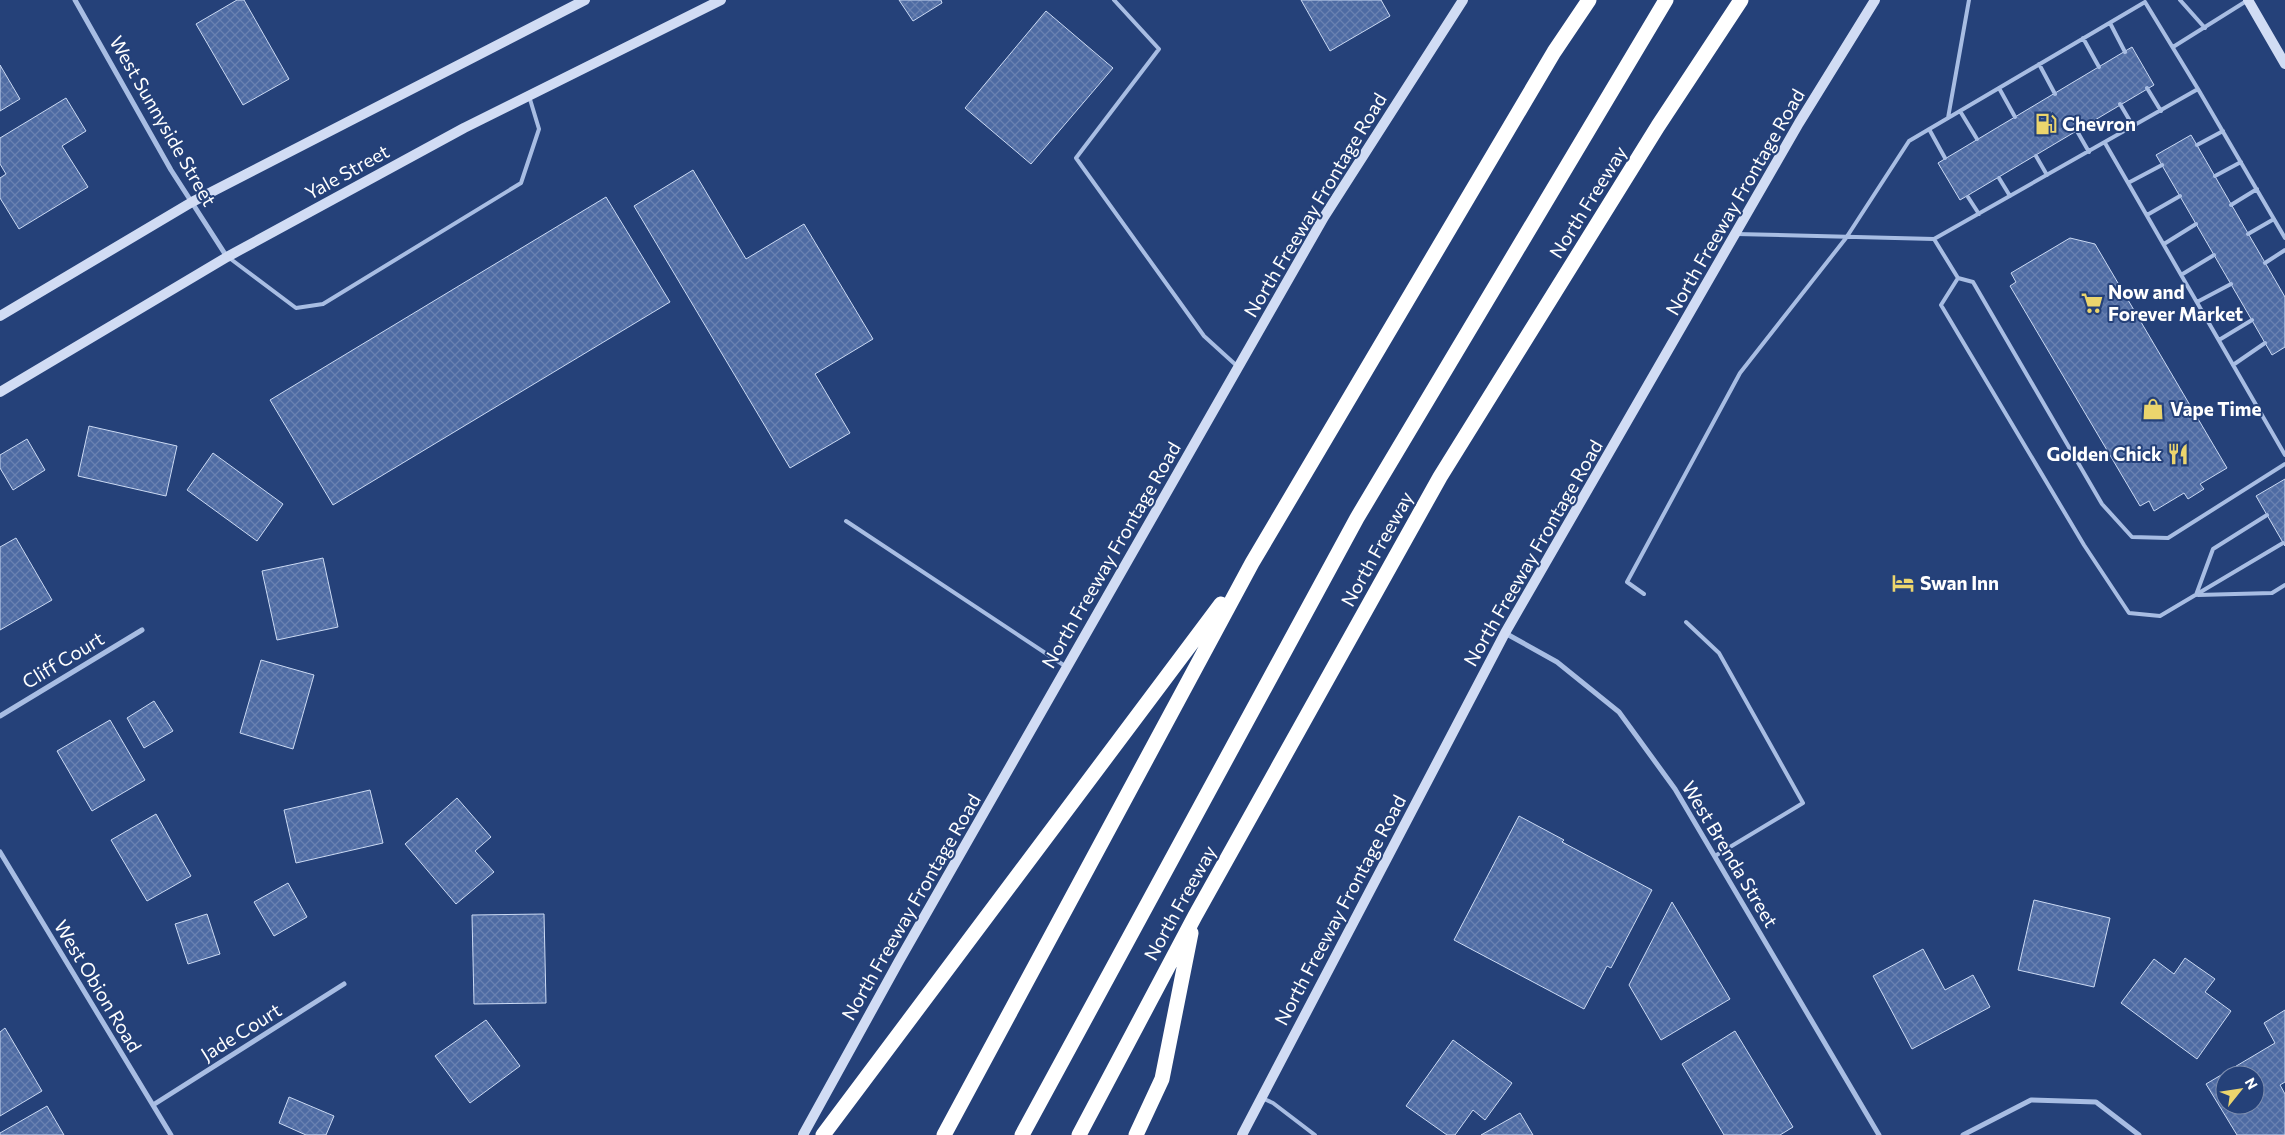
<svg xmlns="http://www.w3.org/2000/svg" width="2285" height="1135" font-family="Commissioner,sans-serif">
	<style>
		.building { fill: url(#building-cross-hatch); stroke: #cad9f3; fill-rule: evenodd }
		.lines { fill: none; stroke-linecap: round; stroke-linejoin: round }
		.lane { stroke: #a8bde3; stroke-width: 4 }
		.street { stroke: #a8bde3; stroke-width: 5 }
		.secondary { stroke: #d1dcf4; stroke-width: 10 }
		.highway { stroke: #fff; stroke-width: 15 }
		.labels { text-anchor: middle; stroke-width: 4; stroke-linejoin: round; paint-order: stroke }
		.street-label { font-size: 19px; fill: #fff; stroke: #254179 }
		.poi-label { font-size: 19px; font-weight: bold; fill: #fff; stroke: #254179; text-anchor: start }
	</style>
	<defs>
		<pattern id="building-cross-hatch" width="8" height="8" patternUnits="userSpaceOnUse" patternTransform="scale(1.25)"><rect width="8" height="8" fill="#4e6ba3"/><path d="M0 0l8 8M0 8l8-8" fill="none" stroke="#6981b1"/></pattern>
	</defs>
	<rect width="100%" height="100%" fill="#254179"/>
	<path class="building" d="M237,0H244L289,79L243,105L196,24Z
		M899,0H941L942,3L913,21Z
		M1301,0H1381L1390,16L1330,51Z
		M1046,11L1113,68L1031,164L965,108Z
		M2132,47L2154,85L1960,200L1938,163Z
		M0,65L20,99L0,111Z
		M66,98L86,131L62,146L88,187L19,229L0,198V178L6,174L0,164V138Z
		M2191,135L2285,297V347L2272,355L2156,155Z
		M693,170L746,259L804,224L873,339L815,374L850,433L790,468L634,206Z
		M606,197L670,302L333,505L270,400Z
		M2070,238L2095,244L2227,468L2200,484L2204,489L2188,499L2184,493L2154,511L2149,501L2140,506L2010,286L2016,282L2011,273Z
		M89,426L177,446L166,496L78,476Z
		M27,439L45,470L13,490L0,468V455Z
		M213,453L283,504L257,541L187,490Z
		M2285,479V546L2256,496Z
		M16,538L52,600L0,630V547Z
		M323,558L338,627L277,640L262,571Z
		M261,660L314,675L293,749L240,733Z
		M154,701L173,731L144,748L127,718Z
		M110,720L145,780L92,811L57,751Z
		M370,790L383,843L296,863L284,810Z
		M457,798L491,837L475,851L494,872L456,904L405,844Z
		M156,814L191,876L147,901L111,840Z
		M1519,816L1564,840L1562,842L1652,890L1611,968L1607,966L1584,1009L1454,940Z
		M288,883L307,917L274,936L254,902Z
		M2034,900L2110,918L2094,987L2018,970Z
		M1672,902L1730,999L1661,1040L1629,985Z
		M207,914L220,954L188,964L175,924Z
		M544,914L546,1003L474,1004L472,915Z
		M1923,949L1945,990L1973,975L1990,1007L1912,1049L1873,976Z
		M2185,958L2215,979L2205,992L2231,1011L2197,1059L2121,1003L2154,959L2174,974Z
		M2285,1010V1082L2280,1085L2285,1094V1135H2237L2206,1084L2275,1043L2264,1023ZM2225,1075H2255V1105H2225Z
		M486,1020L520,1066L470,1103L435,1056Z
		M5,1028L42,1091L0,1116V1032Z
		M1735,1031L1793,1127L1780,1135H1724L1682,1064Z
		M1453,1040L1512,1083L1485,1120L1473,1110L1455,1135H1447L1406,1106Z
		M289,1097L334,1116L326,1135H306L279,1123Z
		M47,1106L64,1135H0V1133Z
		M1520,1113L1533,1135H1481Z"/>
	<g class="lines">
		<path class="lane" d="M1114,0L1159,49L1076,158L1204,336L1237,366
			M2180,0L2205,28
			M2110,23L2125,52
			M2083,38L2099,67
			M2173,47L2248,0
			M2039,64L2055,94
			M1999,88L2015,117
			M2147,88L2161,111
			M2198,89L2285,238
			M2120,104L2133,126
			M1960,111L1977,139
			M1948,118L1969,0
			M1929,129L1945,158
			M2077,131L2089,152
			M2105,143L2285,455
			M2197,145L2223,131
			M2036,156L2047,175
			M2215,176L2241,162
			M1999,178L2010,196
			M2128,183L2162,165
			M1968,197L1979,214
			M2231,205L2257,189
			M2147,215L2180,196
			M2248,234L2274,219
			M1934,239L1958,278L1941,305L2084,545L2129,613L2160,616L2283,543
			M2164,244L2196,224
			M228,257L296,308L323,304L521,183L539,129L529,96
			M2265,263L2285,250
			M2181,275L2214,255
			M1958,278L1973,282L2102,504L2132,537L2168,538L2285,464
			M2197,302L2231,284
			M2219,340L2252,320
			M2233,365L2265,343
			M846,521L1065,666
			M1644,594L1627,582L1740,373L1846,238L1909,141L2145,2L2198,89L1934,239L1736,234
			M2196,595L2213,549L2267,515
			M2198,595L2272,593L2285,585
			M1686,622L1719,653L1803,803L1715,856
			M1262,1098L1273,1103L1315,1135"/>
		<path class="street" d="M75,0L171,170L227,257
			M1505,633L1557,662L1619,712L1675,789L1879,1135
			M0,716L142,630
			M0,852L171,1135
			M153,1105L344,984
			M1963,1135L2031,1100L2096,1102L2139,1135"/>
		<path class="secondary" d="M2248,0L2285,64
			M0,316L192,202L585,0
			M0,392L227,257L464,128L721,0
			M803,1135L899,961L1324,217L1463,0
			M1242,1135L1505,633L1799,123L1875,0"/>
		<path class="highway" d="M823,1135L1221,604
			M944,1135L1252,563L1554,52L1589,0
			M1022,1135L1357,518L1666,0
			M1079,1135L1195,916L1440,477L1658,126L1741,0
			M1136,1135L1162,1079L1191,933"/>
	</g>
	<defs>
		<g id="fuel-bare" transform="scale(1.725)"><path d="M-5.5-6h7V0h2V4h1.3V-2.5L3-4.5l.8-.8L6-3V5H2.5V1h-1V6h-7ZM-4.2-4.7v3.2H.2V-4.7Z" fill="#ecd56d" stroke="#254179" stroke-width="2.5" paint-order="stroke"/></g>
		<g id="supermarket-bare" transform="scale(1.725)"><path d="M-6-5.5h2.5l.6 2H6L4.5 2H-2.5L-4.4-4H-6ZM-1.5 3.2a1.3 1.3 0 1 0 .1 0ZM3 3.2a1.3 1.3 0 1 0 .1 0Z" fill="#ecd56d" stroke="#254179" stroke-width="2.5" paint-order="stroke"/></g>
		<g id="shop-bare" transform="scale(1.725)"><path d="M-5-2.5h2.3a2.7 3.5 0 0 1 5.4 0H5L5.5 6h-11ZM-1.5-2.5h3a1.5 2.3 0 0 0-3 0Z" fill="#ecd56d" stroke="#254179" stroke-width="2.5" paint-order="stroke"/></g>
		<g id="restaurant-bare" transform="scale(1.725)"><path d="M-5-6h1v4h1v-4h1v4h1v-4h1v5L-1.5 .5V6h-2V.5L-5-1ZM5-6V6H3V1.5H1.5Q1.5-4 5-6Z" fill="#ecd56d" stroke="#254179" stroke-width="2.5" paint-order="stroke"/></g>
		<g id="hotel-bare" transform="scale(1.725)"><path d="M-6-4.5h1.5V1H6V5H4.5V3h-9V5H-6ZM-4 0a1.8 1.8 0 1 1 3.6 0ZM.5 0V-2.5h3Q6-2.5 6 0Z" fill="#ecd56d" stroke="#254179" stroke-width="2.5" paint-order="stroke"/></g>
	</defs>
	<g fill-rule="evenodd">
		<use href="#fuel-bare" x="2046" y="124"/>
		<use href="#supermarket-bare" x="2092" y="303"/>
		<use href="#shop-bare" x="2153" y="409"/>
		<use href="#restaurant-bare" x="2178" y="454"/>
		<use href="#hotel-bare" x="1903" y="583"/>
	</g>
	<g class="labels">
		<g class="street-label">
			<text transform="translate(163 121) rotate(60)" y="7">West Sunnyside Street</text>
			<text transform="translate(347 172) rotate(-29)" y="7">Yale Street</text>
			<text transform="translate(1588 202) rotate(-58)" y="7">North Freeway</text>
			<text transform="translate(1735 202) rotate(-60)" y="7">North Freeway Frontage Road</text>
			<text transform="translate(1315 205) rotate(-59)" y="7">North Freeway Frontage Road</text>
			<text transform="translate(1377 549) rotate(-61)" y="7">North Freeway</text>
			<text transform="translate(1533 553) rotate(-60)" y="7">North Freeway Frontage Road</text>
			<text transform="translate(1111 555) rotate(-60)" y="7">North Freeway Frontage Road</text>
			<text transform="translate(63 660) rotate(-31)" y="7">Cliff Court</text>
			<text transform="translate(1730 854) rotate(59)" y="7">West Brenda Street</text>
			<text transform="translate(1180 903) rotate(-61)" y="7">North Freeway</text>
			<text transform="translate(911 907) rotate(-60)" y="7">North Freeway Frontage Road</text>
			<text transform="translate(1340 910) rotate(-62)" y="7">North Freeway Frontage Road</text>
			<text transform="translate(98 986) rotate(59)" y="7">West Obion Road</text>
			<text transform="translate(241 1032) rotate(-32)" y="7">Jade Court</text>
		</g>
		<g class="poi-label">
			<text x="2062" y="131">Chevron</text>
			<text x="2108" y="299">Now and<tspan x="2108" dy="22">Forever Market</tspan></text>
			<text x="2170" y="416">Vape Time</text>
			<text x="2162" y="461" text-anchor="end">Golden Chick</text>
			<text x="1920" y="590">Swan Inn</text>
		</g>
	</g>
	<g transform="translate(2240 1090) rotate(60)"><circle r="24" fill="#254179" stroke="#7c8daf"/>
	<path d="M0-4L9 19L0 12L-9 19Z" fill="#ecd56d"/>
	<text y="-8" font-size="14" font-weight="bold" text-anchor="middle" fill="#ffffff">N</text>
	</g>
</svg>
